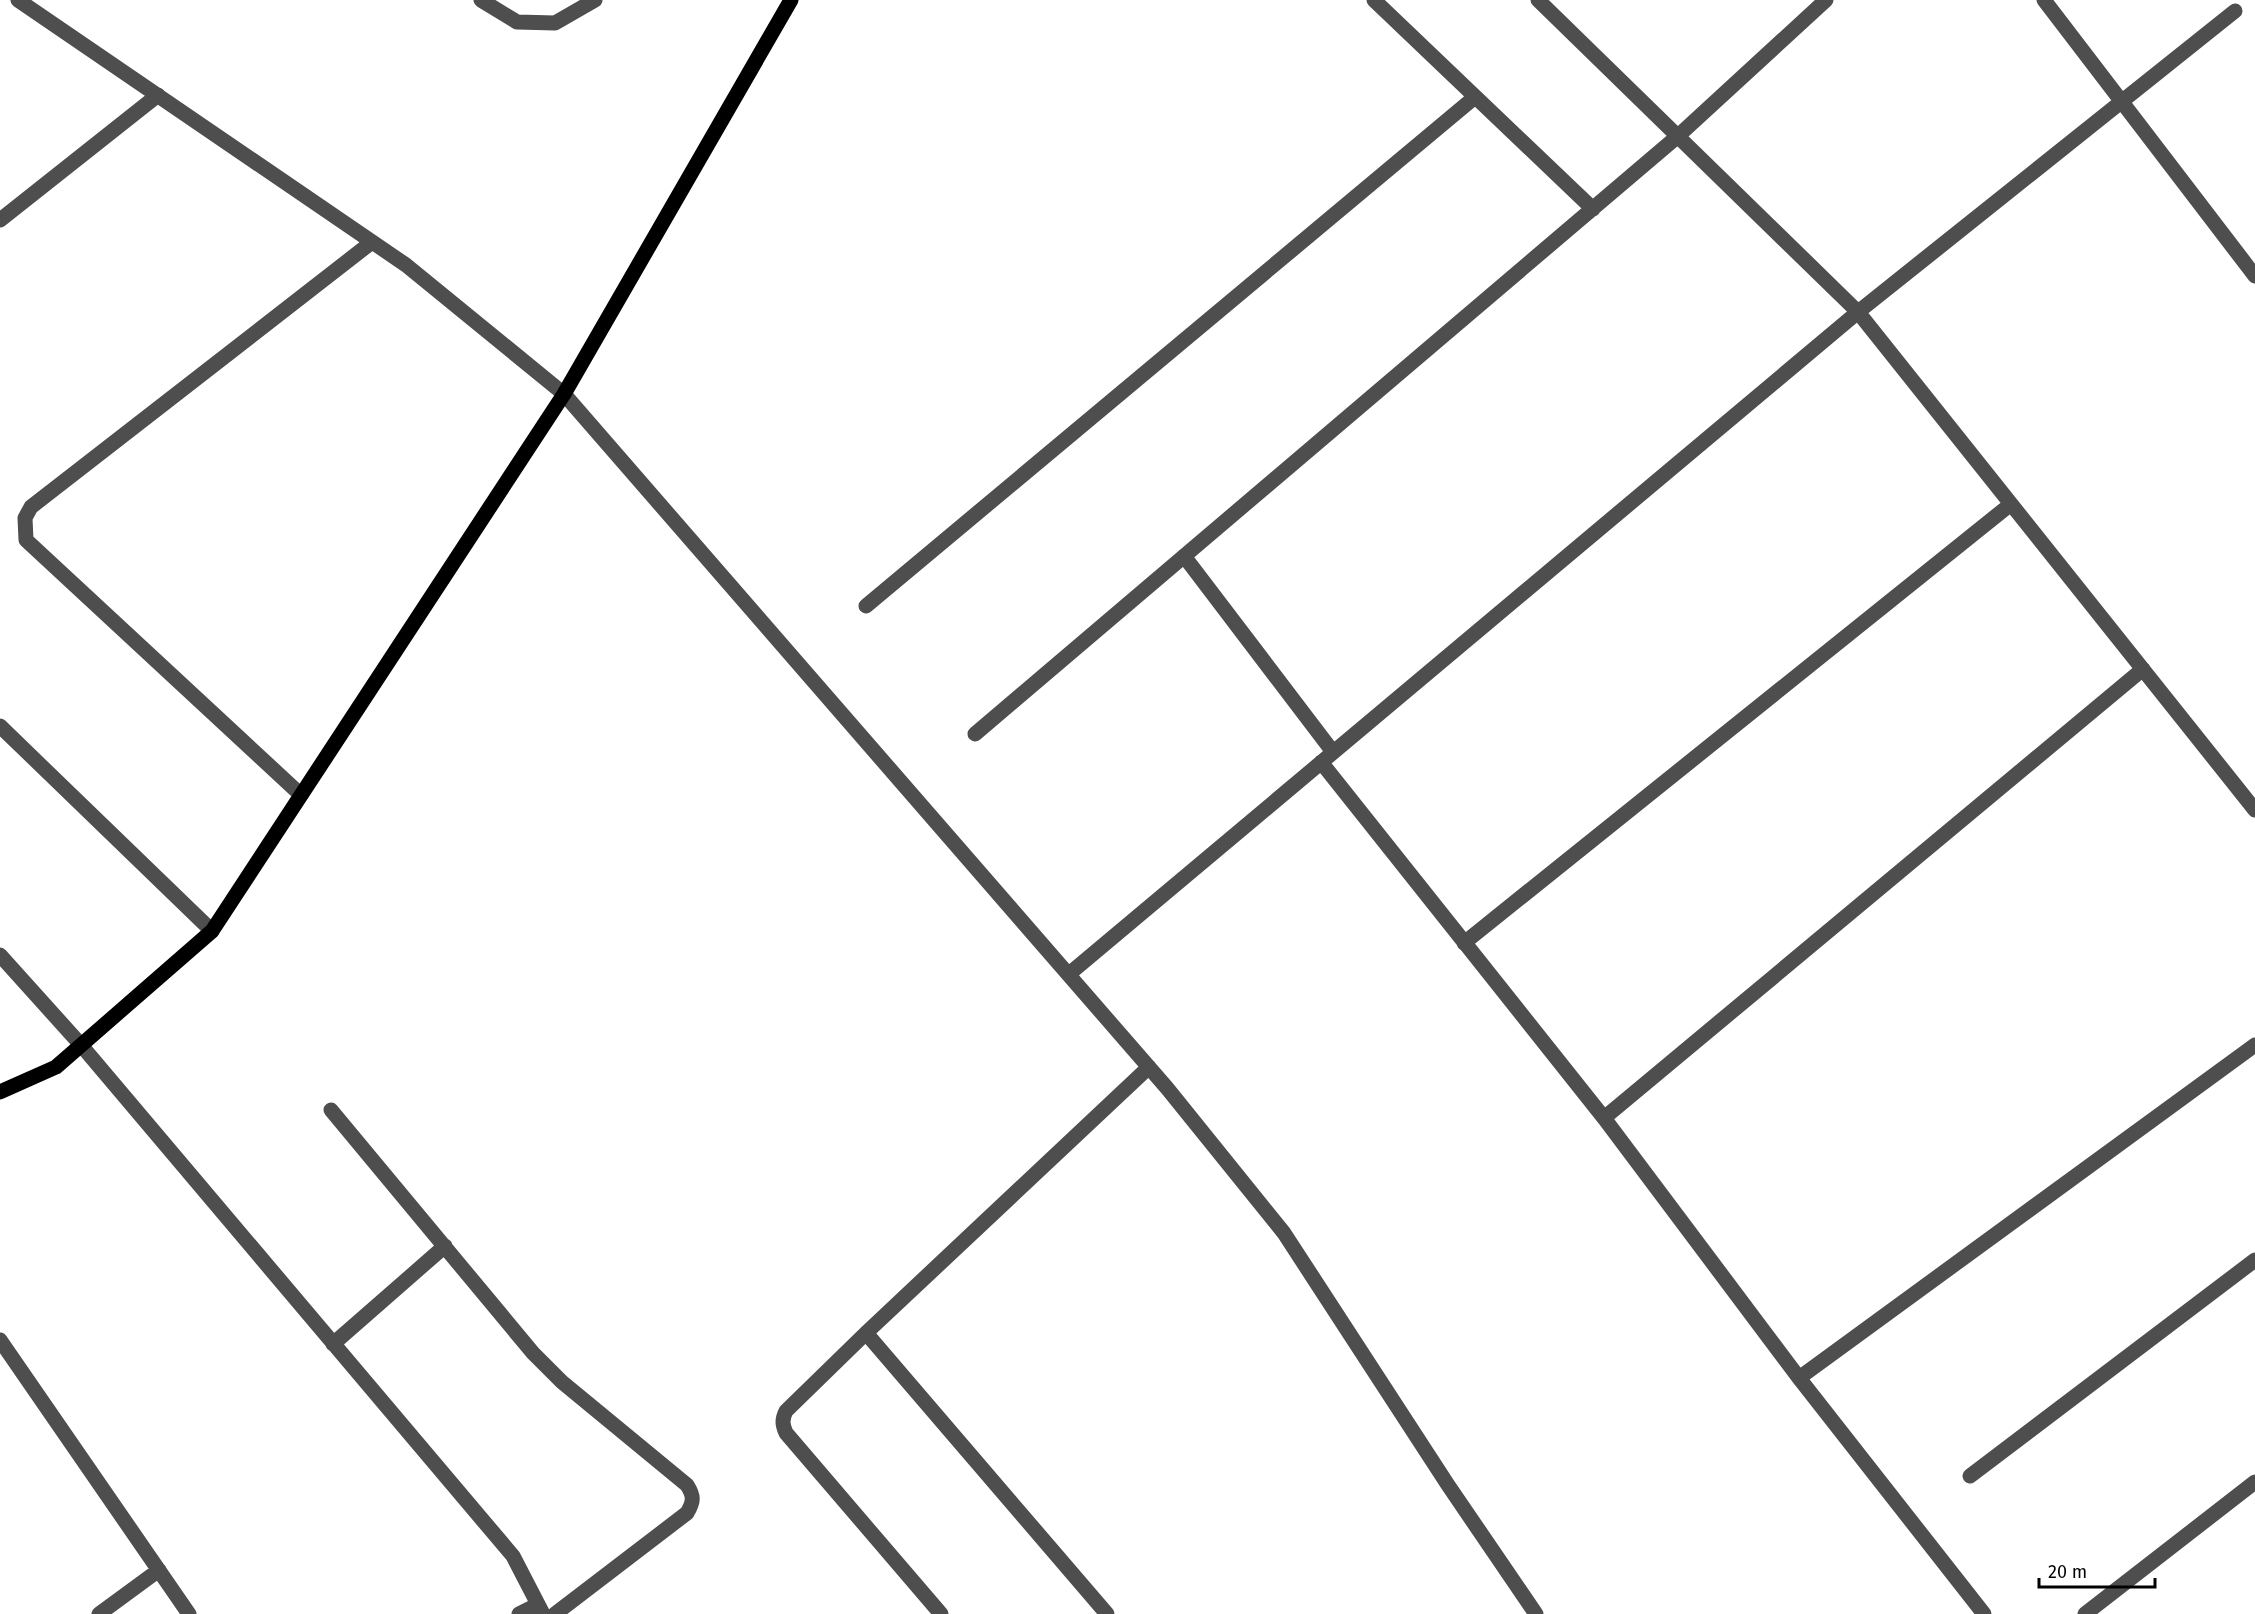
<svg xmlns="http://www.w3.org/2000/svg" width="2255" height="1614" font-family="'Fira Sans',sans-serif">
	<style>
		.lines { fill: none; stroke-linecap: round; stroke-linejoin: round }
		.minor { stroke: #4e4e4e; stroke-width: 15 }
		.major { stroke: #000; stroke-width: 15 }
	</style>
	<rect width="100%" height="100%" fill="#fff"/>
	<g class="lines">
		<path class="minor" d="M18,0L406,265L564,394L1167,1088L1284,1233L1448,1485L1536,1614
			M481,0L517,22L555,23L595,0
			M1374,0L1593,209
			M1538,0L1858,312L2255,810
			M2044,0L2255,276
			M0,220L158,95
			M1184,556L1333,752
			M866,606L1475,97
			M0,726L212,931
			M975,734L1678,136L1826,0
			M1321,762L1604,1118L1799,1378L1984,1614
			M301,795L26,540L25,518L31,507L372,242
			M1464,943L2011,504
			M0,955L81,1045L513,1556L543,1614
			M1069,974L1858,312L2235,11
			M331,1110L533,1353L562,1382L687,1485C694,1496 694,1501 687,1513L555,1614
			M1604,1118L2143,669
			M866,1333L1107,1614
			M0,1340L189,1614
			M333,1344L445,1246
			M1799,1378L2255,1045
			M1970,1476L2255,1260
			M99,1614L159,1570
			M519,1614L537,1605
			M941,1614L786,1433C782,1424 782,1419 786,1411L866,1333L1149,1067
			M2085,1614L2255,1482"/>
		<path class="major" d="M0,1092L56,1067L212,931L564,394L791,0"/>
	</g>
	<path d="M2039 1578v9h116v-9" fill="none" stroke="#000000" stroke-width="3"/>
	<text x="2048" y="1578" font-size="18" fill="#000000" stroke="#ffffff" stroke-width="4.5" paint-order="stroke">20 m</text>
</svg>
